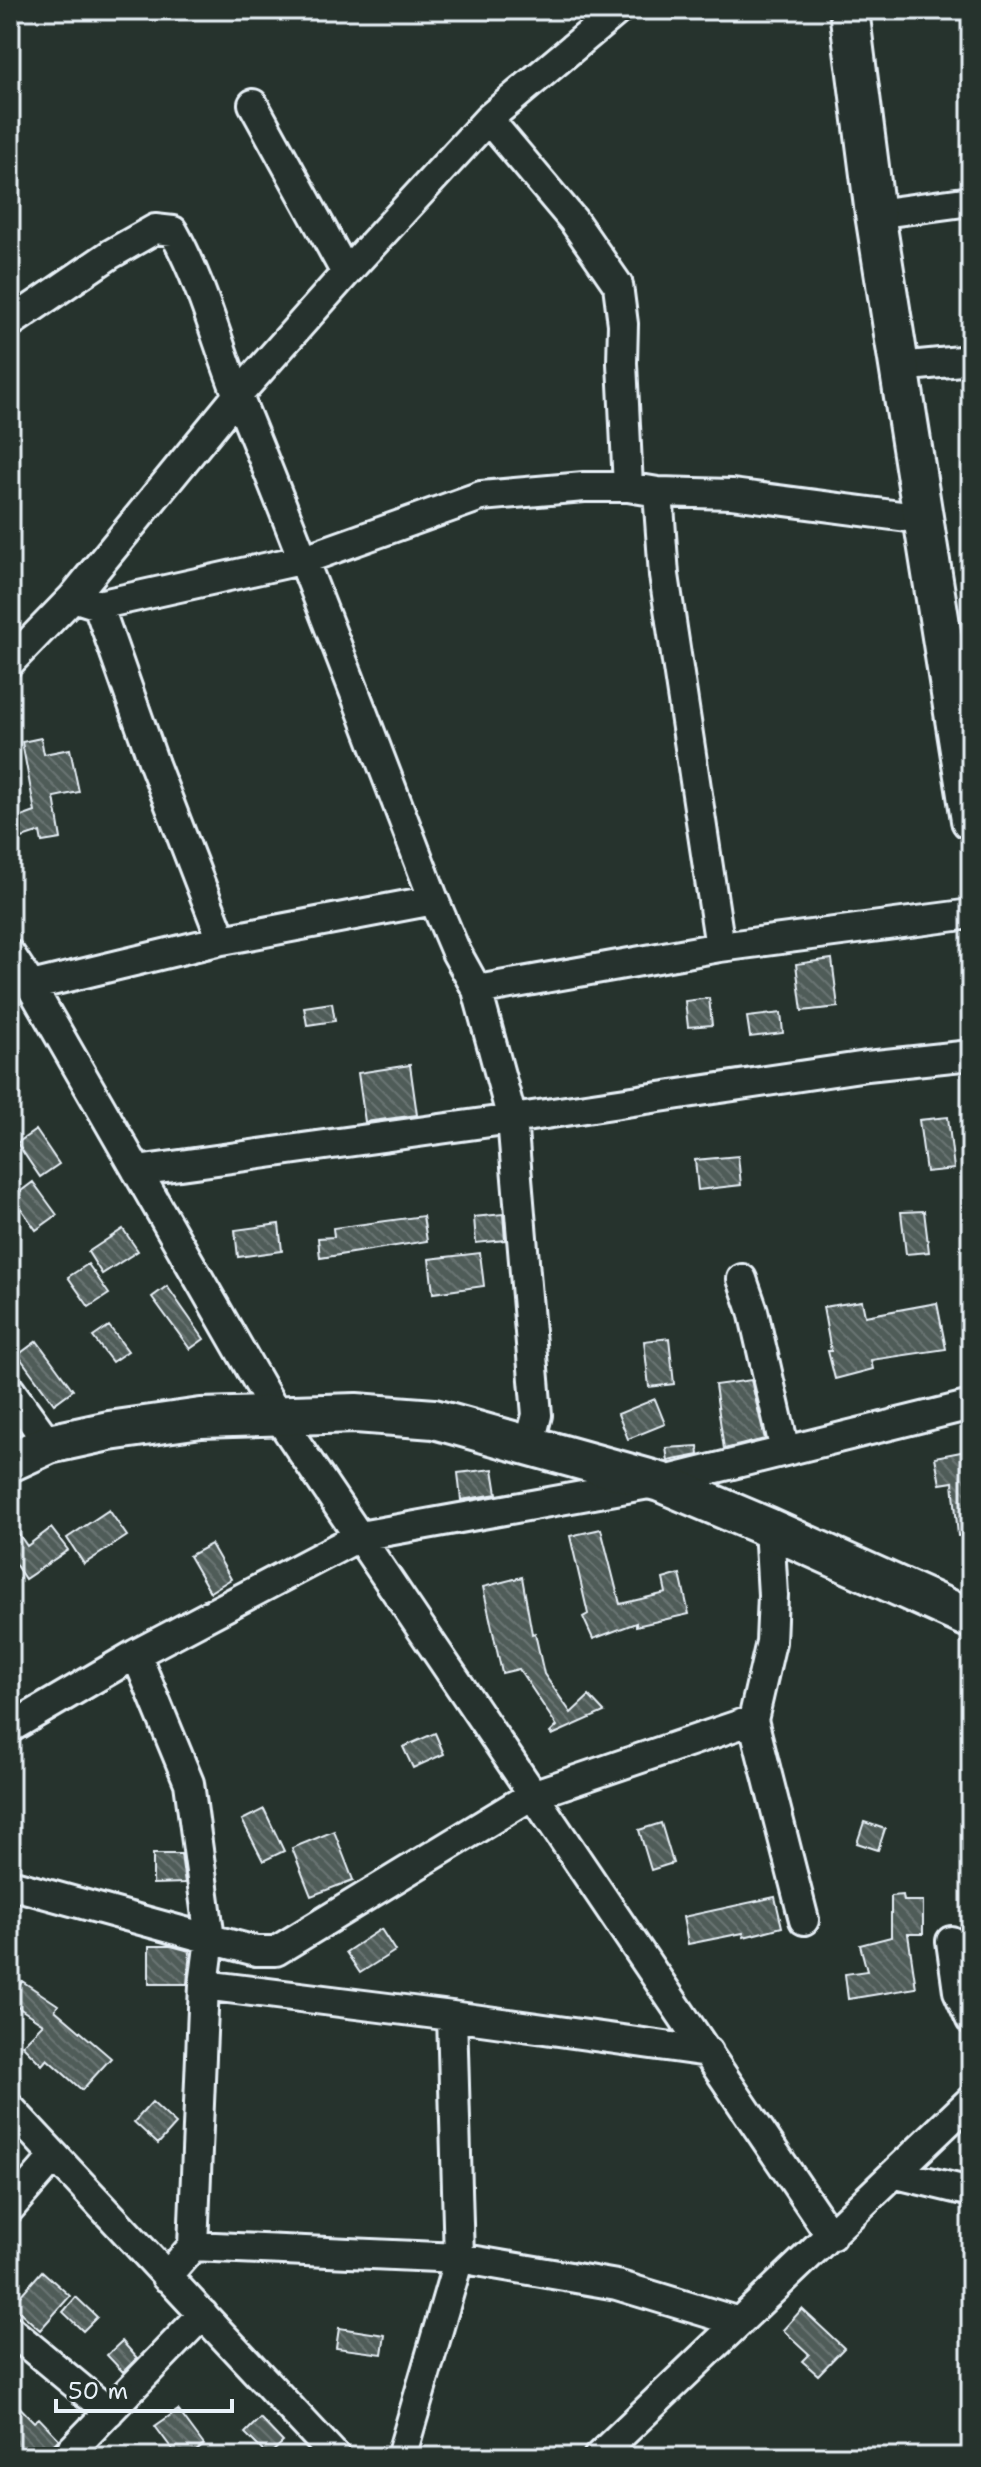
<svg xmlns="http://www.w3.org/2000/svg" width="981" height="2467" font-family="'Shantell Sans',sans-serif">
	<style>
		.building { fill: url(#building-back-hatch); stroke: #e8f1f8; stroke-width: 2 }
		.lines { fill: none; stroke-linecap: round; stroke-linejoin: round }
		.street-casing { stroke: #e8f1f8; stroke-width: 34 }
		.secondary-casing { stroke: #e8f1f8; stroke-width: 44 }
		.street { stroke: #26332d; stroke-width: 28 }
		.secondary { stroke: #26332d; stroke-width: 38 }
	</style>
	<defs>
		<pattern id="building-back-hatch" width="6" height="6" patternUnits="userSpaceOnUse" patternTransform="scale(2)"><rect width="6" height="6" fill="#505c59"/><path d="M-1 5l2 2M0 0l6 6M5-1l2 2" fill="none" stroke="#697472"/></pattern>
	</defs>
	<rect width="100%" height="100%" fill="#26332d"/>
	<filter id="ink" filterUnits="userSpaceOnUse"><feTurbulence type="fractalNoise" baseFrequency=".0125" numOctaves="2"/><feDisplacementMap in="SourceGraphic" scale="16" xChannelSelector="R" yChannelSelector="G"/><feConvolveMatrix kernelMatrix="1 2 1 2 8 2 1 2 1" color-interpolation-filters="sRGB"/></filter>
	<g filter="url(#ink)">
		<path class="building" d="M41,738L44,754L70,749L79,792L54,797L61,839L42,842L40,832L16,840L10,821L35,812L22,742Z
			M832,959L838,1007L802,1011L796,964Z
			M709,998L712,1025L688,1027L685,1001Z
			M332,1003L335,1021L307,1025L304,1007Z
			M781,1013L783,1033L750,1037L747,1017Z
			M410,1065L417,1115L365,1122L358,1073Z
			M948,1117L954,1169L926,1172L919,1120Z
			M36,1130L59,1164L40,1177L17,1143Z
			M738,1156L741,1185L698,1190L695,1160Z
			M33,1182L57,1215L36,1230L13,1197Z
			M924,1211L929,1252L906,1254L901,1212Z
			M503,1214L505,1240L476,1243L474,1217Z
			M423,1216L427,1241L320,1258L318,1238L334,1237L333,1228Z
			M279,1224L282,1251L238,1257L235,1230Z
			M123,1229L138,1251L102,1274L88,1252Z
			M480,1253L484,1286L433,1293L429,1259Z
			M88,1264L109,1294L89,1307L68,1277Z
			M167,1286L204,1339L190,1349L152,1297Z
			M862,1301L865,1316L937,1303L946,1349L871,1360L873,1369L835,1379L828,1351H831L823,1307Z
			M109,1326L128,1351L112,1362L93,1337Z
			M669,1338L674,1384L649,1387L644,1341Z
			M37,1341L73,1390L54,1404L18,1355Z
			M751,1380L765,1439L724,1449L715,1385Z
			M655,1399L665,1424L628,1439L618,1414Z
			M698,1446L699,1455L668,1461L666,1448Z
			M971,1450V1535L958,1536L953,1482L940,1484L935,1457Z
			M493,1469L497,1494L461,1500L458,1473Z
			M109,1510L127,1536L84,1564L67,1538Z
			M10,1521L27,1546L51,1528L68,1550L25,1579L10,1556Z
			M601,1529L620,1604L666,1593L663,1579L680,1574L689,1614L636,1626V1623L593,1639L583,1617L588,1614L570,1536Z
			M211,1544L231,1579L210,1592L189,1556Z
			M522,1577L532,1634L535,1633L544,1674L571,1713L589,1696L604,1712L552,1735L550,1733L557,1726L519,1669L502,1673L483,1587Z
			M435,1733L444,1754L413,1768L403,1747Z
			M264,1809L284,1851L263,1861L242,1820Z
			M864,1822L885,1829L878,1850L857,1843Z
			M661,1823L673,1863L651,1870L639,1830Z
			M334,1831L353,1880L311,1896L292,1848Z
			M153,1854H181L185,1883L153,1884Z
			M903,1895L904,1901H923V1934H908L916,1988L848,1999L845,1974L867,1971L860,1945L891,1937V1896Z
			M775,1897L782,1927L744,1937L743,1933L688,1944L683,1917Z
			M381,1929L395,1951L360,1973L346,1952Z
			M149,1946H171L190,1951L187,1984H149Z
			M22,1981L58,2005L55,2010L111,2058L82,2090L47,2059L42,2065L22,2045L43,2024L10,2002Z
			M152,2102L176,2124L158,2144L134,2122Z
			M42,2271L70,2296L40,2330L12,2305Z
			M76,2297L97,2317L83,2331L63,2312Z
			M802,2309L844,2348L818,2375L802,2361L809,2354L783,2330Z
			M339,2328L385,2335L382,2354L336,2348Z
			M122,2341L137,2358L123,2372L107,2355Z
			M10,2397L34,2422L39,2418L59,2439L52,2446L48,2457H21L10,2446Z
			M178,2410L204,2445L188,2457H178L155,2426Z
			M260,2418L283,2442L268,2456L245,2433Z"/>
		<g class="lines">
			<g class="street-casing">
				<path id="street" d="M253,104L346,273
					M488,119L573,220L618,285L623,324L622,363L628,487
					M875,214L971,201
					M10,323L111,254L155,229L173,231C204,286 218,348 242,406C309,570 371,735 434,900L456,952L477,990L512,1119L537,1415L529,1446
					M899,367L971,360
					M658,492L664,575L720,947
					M73,597L98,605L305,559L481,496L584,487H628L658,492L732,494L923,519
					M98,605L154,764L222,940
					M10,662L73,597L238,395L346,273L488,119L618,10
					M10,954L31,986L277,1415L831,2236
					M31,986L222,940L434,900
					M477,990L720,947L971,914
					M137,1171L512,1119L867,1066L971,1055
					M742,1279L753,1311L785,1451
					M10,1390L49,1444
					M769,1528L773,1595L771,1642L753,1720L804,1920
					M136,1654L189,1783L210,1939L204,1985L193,2246L166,2277
					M10,1728L136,1654L360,1536L660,1482L971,1405
					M10,1884L210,1939L256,1951H276L532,1795L753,1720
					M951,1941L958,1991L971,2020
					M204,1985L452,2016L708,2052
					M10,2108L336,2457
					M896,2174L971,2192
					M10,2208L55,2156
					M193,2246L459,2258L617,2285L739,2322
					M10,2330L109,2412
					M65,2457L203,2314
					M401,2457L459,2258L452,2016
					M598,2457L971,2100"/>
			</g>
			<g class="secondary-casing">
				<path id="secondary" d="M849,10L875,214L971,820
					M10,1462L49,1444L109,1431L201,1418L356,1413L434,1419L660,1482L769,1528L971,1619"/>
			</g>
			<use href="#street" class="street"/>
			<use href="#secondary" class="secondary"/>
		</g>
	</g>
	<rect width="981" height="2467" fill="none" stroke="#26332d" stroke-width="40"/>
	<rect x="20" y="20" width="941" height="2427" fill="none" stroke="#e8f1f8" stroke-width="3" filter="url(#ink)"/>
	<path d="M56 2399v12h176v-12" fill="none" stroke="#e8f1f8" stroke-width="4"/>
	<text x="68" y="2399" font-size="24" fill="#e8f1f8" stroke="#26332d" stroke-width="6" paint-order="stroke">50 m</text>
</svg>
